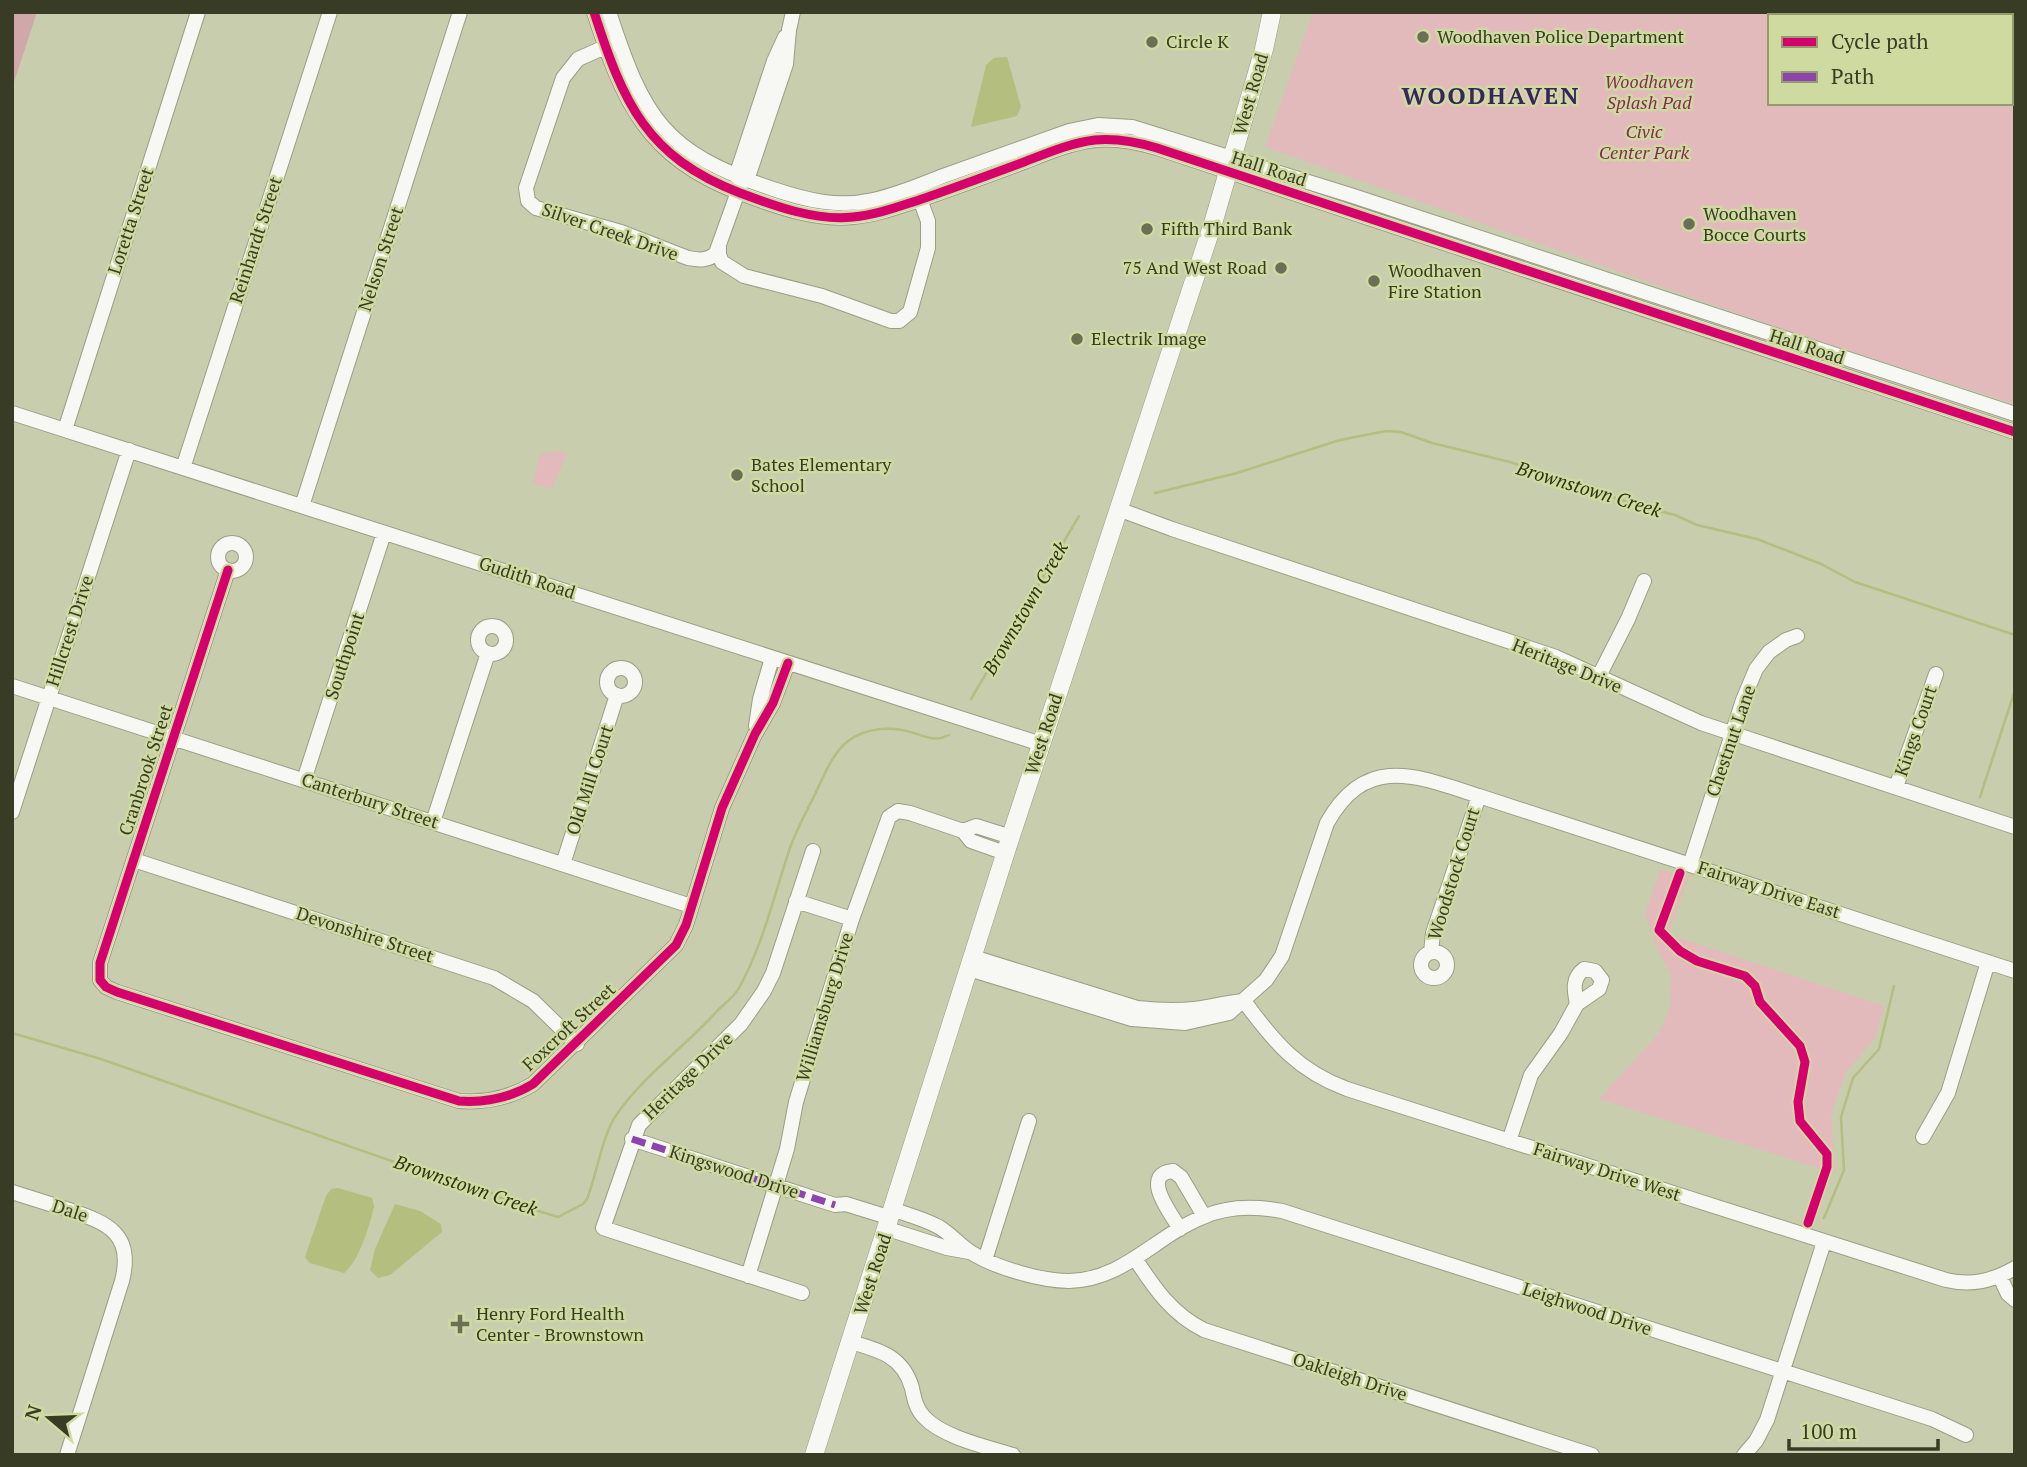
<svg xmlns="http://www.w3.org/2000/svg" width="2027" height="1467" font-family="'PT Serif',serif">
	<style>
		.green { fill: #e3babb; fill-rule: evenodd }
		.forest { fill: #d0a8a9 }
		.water { fill: #b3be7f }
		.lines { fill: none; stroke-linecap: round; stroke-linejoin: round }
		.stream { stroke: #b3be7f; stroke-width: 2.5 }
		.minor-casing { stroke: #9a9e85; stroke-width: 16 }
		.major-casing { stroke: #9a9e85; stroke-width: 19 }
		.minor { stroke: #f7f8f3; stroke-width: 14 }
		.major { stroke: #f7f8f3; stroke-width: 18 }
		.quiet { stroke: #8e44ad; stroke-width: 7; stroke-dasharray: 14 7; stroke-linecap: butt }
		.cycleway-casing { stroke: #cfdaa0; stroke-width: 13 }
		.cycleway { stroke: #d6006c; stroke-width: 9 }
		.poi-dot { fill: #6a6f55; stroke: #cfdaa0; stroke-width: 2.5 }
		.labels { text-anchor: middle; stroke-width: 5; stroke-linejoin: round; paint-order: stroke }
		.poi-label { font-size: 18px; fill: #383c25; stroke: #cfdaa0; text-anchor: start }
		.park-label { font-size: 18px; font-style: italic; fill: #882b54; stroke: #cfdaa0 }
		.street-label { font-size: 18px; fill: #383c25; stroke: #cfdaa0 }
		.water-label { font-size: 19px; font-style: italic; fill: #2d3210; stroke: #cfdaa0 }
		.district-label { font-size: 24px; font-weight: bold; letter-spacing: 2px; fill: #39245e; stroke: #cfdaa0 }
	</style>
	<rect width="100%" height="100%" fill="#c7cdad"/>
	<path class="green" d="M1313,12H2015V404L1782,329L1265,147ZM1770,16H2011V103H1770Z
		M560,451L567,453L552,489L533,483L540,454Z
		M1660,870L1689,876L1668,934L1884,1006L1875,1038L1846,1072L1831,1114L1835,1173L1599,1099L1659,1033L1670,1007L1671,974L1658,951L1645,914Z"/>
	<path class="forest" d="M12,12H37L12,88Z"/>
	<path class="water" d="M1007,57L1021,107L1017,116L971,127L986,65L994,58Z
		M338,1188L372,1198L374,1206C371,1223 358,1263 344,1273L310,1263L305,1257L326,1196L331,1189Z
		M395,1204L420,1211L441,1224L442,1232L390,1275L378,1278L370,1270L375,1249Z"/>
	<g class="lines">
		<path class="stream" d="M1155,493L1237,473L1340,440L1386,431L1401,432L1432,443L1510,462L1639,506L1675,515L1697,525L1757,539L1821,564L1855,582L2015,635
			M971,699L1079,516
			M1980,797L2015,690
			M12,1033L101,1059L474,1190L492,1193L509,1202L558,1217L583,1204L587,1199C597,1174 602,1135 617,1114C645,1074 685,1047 717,1011C724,1004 734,997 739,988C763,945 774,895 790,848C797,828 808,809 817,790C825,773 833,753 848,741C867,727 892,726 914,733C927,737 936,742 949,735
			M1824,1218L1844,1170L1841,1117L1853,1078L1879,1049L1894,986"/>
		<g class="minor-casing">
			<path id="minor" d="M594,12C623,102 646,157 740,193C775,206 815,221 853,217C876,215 897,207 919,200C954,188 989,175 1024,162C1047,153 1070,143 1095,140C1116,138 1137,142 1157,148L2015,432
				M609,12C644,119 663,152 773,189C806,200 837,208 873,200C897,195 920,185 943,176C985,161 1027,146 1069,131L1098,125L1132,127L1350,195L2015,414
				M614,43L578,59L563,78L526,188L528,201L536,208L621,232L688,258C699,260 708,261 716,253L740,186
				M736,176L774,61L785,37
				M747,180L786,64L789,30L793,12
				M719,247V255L722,262L744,276L822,296L891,321H899L910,312L928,248V221L917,191
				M12,413L1041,744
				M65,430L198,12
				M183,468L330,12
				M302,506L460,12
				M1118,509L1172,529L1556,657L1701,723L2015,827
				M218 557a14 14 0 1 1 28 0a14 14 0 1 1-28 0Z
				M228,570L100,963V980L106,987L117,992L459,1101C486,1103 510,1098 533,1084L676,945L686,925L722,808L755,734L773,703L788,663
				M478 640a14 14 0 1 1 28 0a14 14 0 1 1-28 0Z
				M607 682a14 14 0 1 1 28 0a14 14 0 1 1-28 0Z
				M1599,676L1628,619L1644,581
				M12,686L691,906
				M756,726L760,699L772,658
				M304,780L384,533
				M1896,787L1936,674
				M12,812L129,450
				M433,822L488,653
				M963,831L976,826L1011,837
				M134,860L494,978L533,1001L577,1044
				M563,864L617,695
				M1690,865L1743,700L1756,669L1769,652L1786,640L1797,636
				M796,901L852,919
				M1421 965a13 13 0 1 1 26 0a13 13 0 1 1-26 0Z
				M1431,952L1433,933L1479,796
				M973,957L1137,1008C1156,1010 1174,1011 1194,1009C1211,1007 1227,1002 1244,1001
				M969,969L1132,1019L1185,1023L1229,1013L1266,980L1282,956L1327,823C1366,753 1417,776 1479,796L2015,971
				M1244,1001C1274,1042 1298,1071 1347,1089L1946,1280C1972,1286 1992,1281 2015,1268
				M1923,1137L1948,1093L1988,962
				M632,1139L835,1205L846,1204L891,1218
				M1509,1141L1531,1075L1561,1033L1577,1004L1599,989L1602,980L1595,971L1584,969C1572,978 1574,990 1577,1004
				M12,1192C31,1198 50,1204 69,1210C108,1223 134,1234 122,1281L67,1455
				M894,1210C909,1215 924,1219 939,1227C951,1234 960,1246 972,1253C996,1268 1042,1281 1069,1281C1124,1280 1155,1236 1203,1217C1228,1206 1255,1206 1282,1211L1932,1419L1966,1435
				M888,1229L947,1248L969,1252
				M1180,1229C1172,1215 1139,1174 1173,1171L1181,1177L1204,1216
				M985,1260L1029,1121
				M1136,1260C1155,1289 1172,1314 1204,1330L1592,1455
				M748,1276L776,1185L787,1149L796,1102L852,919L889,817L898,811L910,813L963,831L971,841L1005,853
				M2000,1277L2008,1294L2015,1300
				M802,1293L603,1228L639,1125L741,1024L764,991L773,973L813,851
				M851,1342C879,1350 903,1356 912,1388C914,1398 916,1409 924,1417C942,1437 987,1447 1013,1455
				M1744,1455L1756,1441L1767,1420L1824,1242"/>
		</g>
		<g class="major-casing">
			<path id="major" d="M814,1455L1008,845L1214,220L1264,49L1272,12"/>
		</g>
		<use href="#minor" class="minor"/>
		<use href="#major" class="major"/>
		<path class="quiet" d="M632,1139L835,1205"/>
		<g class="cycleway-casing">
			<path id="cycleway" d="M594,12C623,102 646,157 740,193C775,206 815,221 853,217C876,215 897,207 919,200C954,188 989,175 1024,162C1047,153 1070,143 1095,140C1116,138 1137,142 1157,148L2015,432
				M228,570L100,963V980L106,987L117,992L459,1101C486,1103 510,1098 533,1084L676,945L686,925L722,808L755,734L773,703L788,663
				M1680,873L1659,930L1680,951L1697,961L1745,976L1755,986L1760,1002L1800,1046L1805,1062L1798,1102L1800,1121L1827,1154V1167L1808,1223"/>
		</g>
		<use href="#cycleway" class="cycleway"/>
	</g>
	<g class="poi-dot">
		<circle cx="1423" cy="37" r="7"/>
		<circle cx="1152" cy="42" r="7"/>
		<circle cx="1689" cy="224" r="7"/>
		<circle cx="1147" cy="229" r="7"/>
		<circle cx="1281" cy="268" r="7"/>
		<circle cx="1374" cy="281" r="7"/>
		<circle cx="1077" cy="339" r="7"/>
		<circle cx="737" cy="475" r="7"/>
		<path d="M456.5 1313.5h7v7h7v7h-7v7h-7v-7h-7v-7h7z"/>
	</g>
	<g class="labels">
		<g class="poi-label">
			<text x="1437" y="43">Woodhaven Police Department</text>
			<text x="1166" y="48">Circle K</text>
			<text x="1703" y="220">Woodhaven<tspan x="1703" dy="21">Bocce Courts</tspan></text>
			<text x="1161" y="235">Fifth Third Bank</text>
			<text x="1267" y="274" text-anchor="end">75 And West Road</text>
			<text x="1388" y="277">Woodhaven<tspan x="1388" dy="21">Fire Station</tspan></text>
			<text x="1091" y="345">Electrik Image</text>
			<text x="751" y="471">Bates Elementary<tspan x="751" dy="21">School</tspan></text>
			<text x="476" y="1320">Henry Ford Health<tspan x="476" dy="21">Center - Brownstown</tspan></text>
		</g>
		<g class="park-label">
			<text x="1649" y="88">Woodhaven<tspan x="1649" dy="21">Splash Pad</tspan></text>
			<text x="1644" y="138">Civic<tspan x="1644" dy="21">Center Park</tspan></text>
		</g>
		<g class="street-label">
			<text transform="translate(1251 94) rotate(-74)" y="6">West Road</text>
			<text transform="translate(1269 169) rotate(18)" y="6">Hall Road</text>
			<text transform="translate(131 221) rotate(-72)" y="6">Loretta Street</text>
			<text transform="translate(610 232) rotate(19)" y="6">Silver Creek Drive</text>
			<text transform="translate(256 240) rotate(-72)" y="6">Reinhardt Street</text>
			<text transform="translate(381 259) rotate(-72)" y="6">Nelson Street</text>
			<text transform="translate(1807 347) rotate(18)" y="6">Hall Road</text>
			<text transform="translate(527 578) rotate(18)" y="6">Gudith Road</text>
			<text transform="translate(70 631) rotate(-72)" y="6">Hillcrest Drive</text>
			<text transform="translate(345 656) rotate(-72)" y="6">Southpoint</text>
			<text transform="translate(1567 666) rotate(22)" y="6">Heritage Drive</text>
			<text transform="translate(1916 731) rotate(-71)" y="6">Kings Court</text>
			<text transform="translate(1044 734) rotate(-72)" y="6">West Road</text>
			<text transform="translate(1731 741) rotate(-71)" y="6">Chestnut Lane</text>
			<text transform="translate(146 770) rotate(-72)" y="6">Cranbrook Street</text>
			<text transform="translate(590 780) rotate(-72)" y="6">Old Mill Court</text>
			<text transform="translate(370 801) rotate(18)" y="6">Canterbury Street</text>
			<text transform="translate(1454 874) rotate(-73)" y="6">Woodstock Court</text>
			<text transform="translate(1769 890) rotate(18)" y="6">Fairway Drive East</text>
			<text transform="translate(365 935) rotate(18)" y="6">Devonshire Street</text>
			<text transform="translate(825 1007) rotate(-73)" y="6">Williamsburg Drive</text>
			<text transform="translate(569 1027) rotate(-43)" y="6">Foxcroft Street</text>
			<text transform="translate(688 1076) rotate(-44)" y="6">Heritage Drive</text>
			<text transform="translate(734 1172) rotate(18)" y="6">Kingswood Drive</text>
			<text transform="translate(1607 1172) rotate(18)" y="6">Fairway Drive West</text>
			<text transform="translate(70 1211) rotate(18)" y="6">Dale</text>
			<text transform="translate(873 1274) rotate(-72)" y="6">West Road</text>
			<text transform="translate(1587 1309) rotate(18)" y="6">Leighwood Drive</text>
			<text transform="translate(1350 1377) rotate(18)" y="6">Oakleigh Drive</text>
		</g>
		<g class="water-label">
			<text transform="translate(1589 489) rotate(17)" y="7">Brownstown Creek</text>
			<text transform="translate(1025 608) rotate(-60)" y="7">Brownstown Creek</text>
			<text transform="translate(466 1185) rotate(19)" y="7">Brownstown Creek</text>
		</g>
		<g class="district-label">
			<text x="1491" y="104">WOODHAVEN</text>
		</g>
	</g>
	<rect width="2027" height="1467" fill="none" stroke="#383c25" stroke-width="28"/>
	<rect x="1768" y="14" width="245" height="91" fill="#cfdaa0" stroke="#939b6f" stroke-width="2"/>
	<rect x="1782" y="37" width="35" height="10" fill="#d6006c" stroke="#939b6f" stroke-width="2"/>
	<text x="1831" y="49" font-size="21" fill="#383c25">Cycle path</text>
	<rect x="1782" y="72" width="35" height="10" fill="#8e44ad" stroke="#939b6f" stroke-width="2"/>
	<text x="1831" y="84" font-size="21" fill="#383c25">Path</text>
	<g transform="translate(49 1418) rotate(289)" stroke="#cfdaa0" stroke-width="5" paint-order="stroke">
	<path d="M0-5L12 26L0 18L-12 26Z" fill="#383c25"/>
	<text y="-10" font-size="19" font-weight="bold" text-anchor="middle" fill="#383c25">N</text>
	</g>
	<path d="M1789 1439v10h149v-10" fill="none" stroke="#383c25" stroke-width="3.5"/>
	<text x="1800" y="1439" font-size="21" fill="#383c25" stroke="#cfdaa0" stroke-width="5" paint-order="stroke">100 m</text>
</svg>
